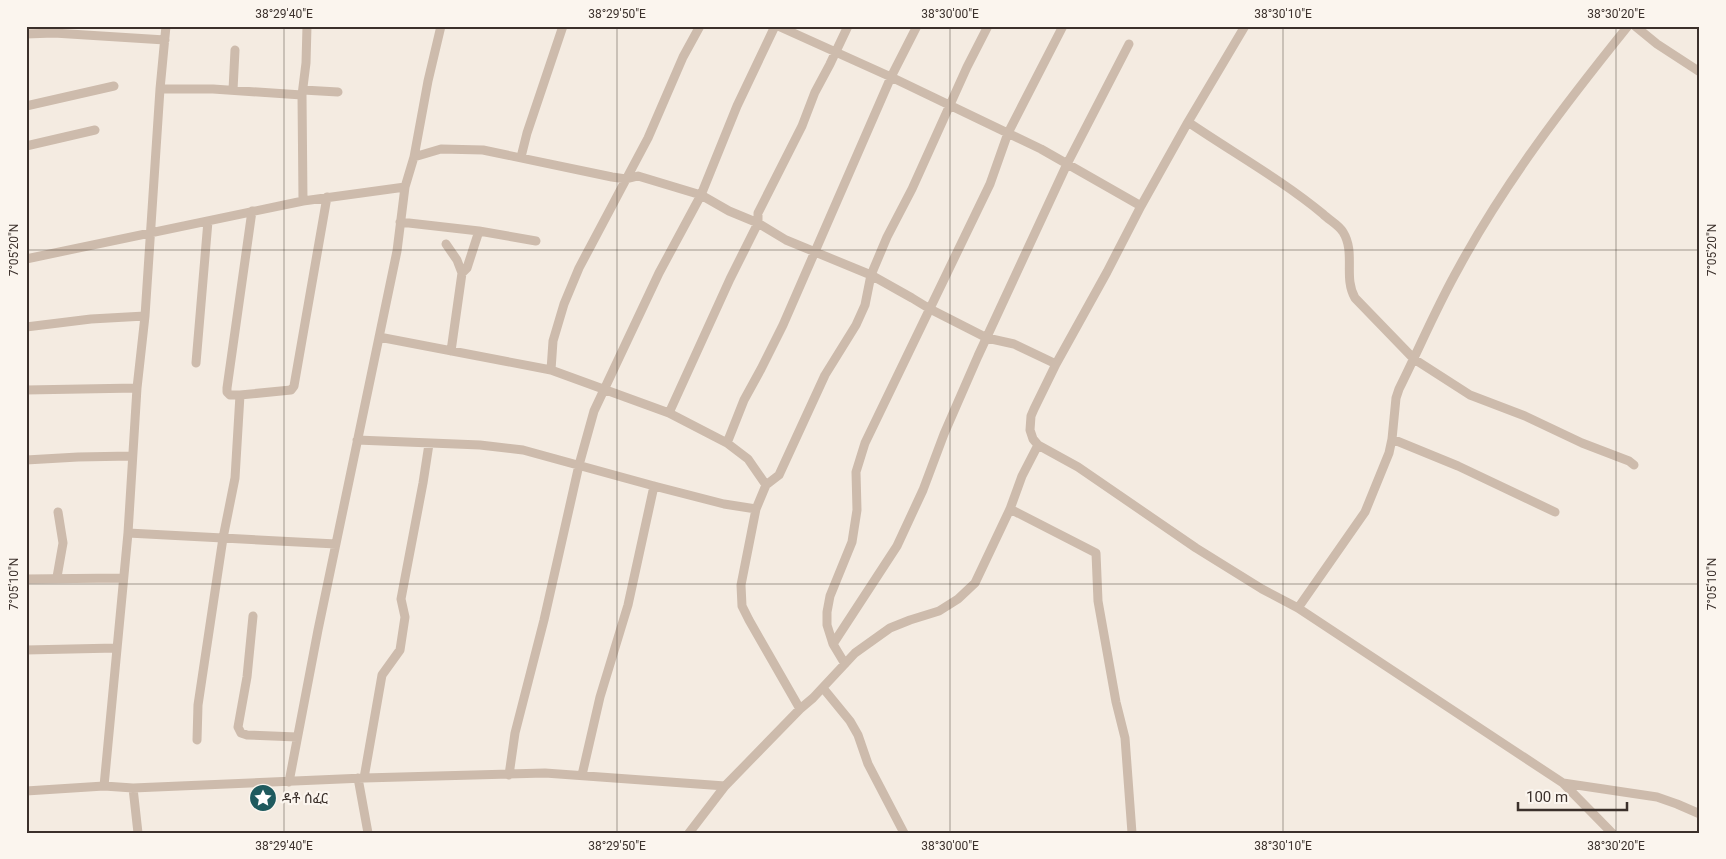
<svg xmlns="http://www.w3.org/2000/svg" width="1726" height="859" font-family="Roboto,'Noto Sans Ethiopic',sans-serif">
	<style>
		.lines { fill: none; stroke-linecap: round; stroke-linejoin: round }
		.minor { stroke: #cdbbac; stroke-width: 9 }
		.ticks { fill: none; stroke: #3b302b; stroke-width: 1; stroke-opacity: 0.45 }
		.labels { text-anchor: middle; stroke-width: 4.5; stroke-linejoin: round; paint-order: stroke }
		.poi-label { font-size: 14px; fill: #3b302b; stroke: #fbf5ee; text-anchor: start }
		.neatline { fill: none; stroke: #3b302b; stroke-width: 2 }
		.ticks-label { font-size: 12px; text-anchor: middle; fill: #3b302b }
	</style>
	<rect width="100%" height="100%" fill="#f4ebe1"/>
	<g class="lines">
		<path class="minor" d="M778,26L891,77L1041,149L1141,206
			M1245,26L1188,122L1141,206L1107,272L1056,364L1034,409L1031,416L1030,430L1033,439L1038,445L1078,467L1196,548L1262,589L1298,608L1563,783L1657,797L1677,804L1700,814
			M1635,26L1657,44L1700,72
			M26,34L54,33L165,40
			M160,89H213L302,95
			M233,90L235,50
			M303,90L338,92
			M26,106L114,86
			M1188,122C1232,152 1282,180 1323,214C1329,220 1339,225 1343,232C1356,253 1343,277 1355,298L1414,359L1470,395L1525,416L1582,443L1629,461L1634,465
			M26,146L95,130
			M414,157L441,149L483,150L612,177L626,179L638,176L701,195L729,211L758,223L786,240L871,275L912,298L930,309L987,338L1014,344L1056,364
			M521,157L527,133L563,26
			M303,201L302,95L306,63L307,26
			M400,222L479,231L536,241
			M446,244L457,260L462,273L451,351
			M26,259L303,201L405,187
			M462,273L467,268L479,231
			M26,327L91,319L145,316
			M379,337L551,370L669,413L727,443L748,459L766,485
			M196,363L208,221
			M551,370L553,341L564,304L579,268L648,138L683,57L700,26
			M26,390L137,388
			M240,395L291,390L294,386L327,197
			M669,413L730,279L758,223V213L802,126L815,92L830,64L848,26
			M1392,439L1458,466L1555,512
			M357,440L480,445L523,450L654,486L724,504L756,509
			M727,443L744,400L761,369L783,325L891,77L917,26
			M26,460L78,457L132,456
			M1010,509L1096,553L1098,601L1116,702L1125,738L1132,833
			M128,533L336,544
			M57,577L63,543L58,512
			M26,579L123,578
			M1298,608L1365,512L1389,453L1392,439L1396,398L1399,389C1419,349 1436,308 1458,269C1505,182 1566,103 1628,26
			M253,616L247,677L238,727L241,733L247,735L297,737
			M833,644L897,546L923,490L944,434L978,356L1067,164L1129,44
			M26,650L116,648
			M845,664L833,644L827,625V612L830,596L852,542L857,510L856,472L865,443L990,184L1008,133L1063,26
			M823,688L850,721L858,735L868,764L904,833
			M800,709L749,620L742,606L741,585L756,509L766,485L779,475L825,375L856,325L865,305L871,275L887,237L912,189L967,67L988,26
			M197,740L198,705L223,538L235,478L240,395H230L227,392V388L252,211
			M509,775L515,733L544,620L579,465L594,411L659,273L701,195L737,106L775,26
			M582,775L600,697L628,605L654,486
			M358,778L368,833
			M364,778L382,675L400,650L405,617L401,599L423,483L429,444
			M289,782L318,630L397,251L405,187L414,157L428,81L441,26
			M1563,783L1612,833
			M104,786L128,533L137,388L145,316L160,89L166,26
			M133,788L138,833
			M26,791L104,786L133,788L364,778L545,773L725,786
			M689,833L725,786L800,709L813,698L855,653L890,628L910,620L939,611L958,599L975,583L1010,509L1022,476L1038,445"/>
	</g>
	<path class="ticks" d="M284,26V833M617,26V833M950,26V833M1283,26V833M1616,26V833M26,250H1700M26,584H1700"/>
	<defs>
		<g id="sight-disc" transform="scale(1.4375)"><circle r="9.5" fill="#1f5a5e" stroke="#fbf5ee"/><path d="M0-6L1.8-2.2L6-1.7L2.9 1.2L3.7 5.4L0 3.3L-3.7 5.4L-2.9 1.2L-6-1.7L-1.8-2.2Z" fill="#fff"/></g>
	</defs>
	<g fill-rule="evenodd">
		<use href="#sight-disc" x="263" y="798"/>
	</g>
	<g class="labels">
		<g class="poi-label">
			<text x="282" y="803">ዳቶ ሰፈር</text>
		</g>
	</g>
	<rect width="1726" height="859" fill="none" stroke="#fbf5ee" stroke-width="55"/>
	<path d="M1518 802v8h109v-8" fill="none" stroke="#3b302b" stroke-width="2.5"/>
	<text x="1526" y="802" font-size="15" fill="#3b302b" stroke="#fbf5ee" stroke-width="4" paint-order="stroke">100 m</text>
	<rect x="28" y="28" width="1670" height="804" class="neatline"/>
	<g class="ticks-label">
		<text x="284" y="18">38°29'40"E</text>
		<text x="617" y="18">38°29'50"E</text>
		<text x="950" y="18">38°30'00"E</text>
		<text x="1283" y="18">38°30'10"E</text>
		<text x="1616" y="18">38°30'20"E</text>
		<text transform="translate(14 250) rotate(-90)" y="4">7°05'20"N</text>
		<text transform="translate(1712 250) rotate(-90)" y="4">7°05'20"N</text>
		<text transform="translate(14 584) rotate(-90)" y="4">7°05'10"N</text>
		<text transform="translate(1712 584) rotate(-90)" y="4">7°05'10"N</text>
		<text x="284" y="850">38°29'40"E</text>
		<text x="617" y="850">38°29'50"E</text>
		<text x="950" y="850">38°30'00"E</text>
		<text x="1283" y="850">38°30'10"E</text>
		<text x="1616" y="850">38°30'20"E</text>
	</g>
</svg>
